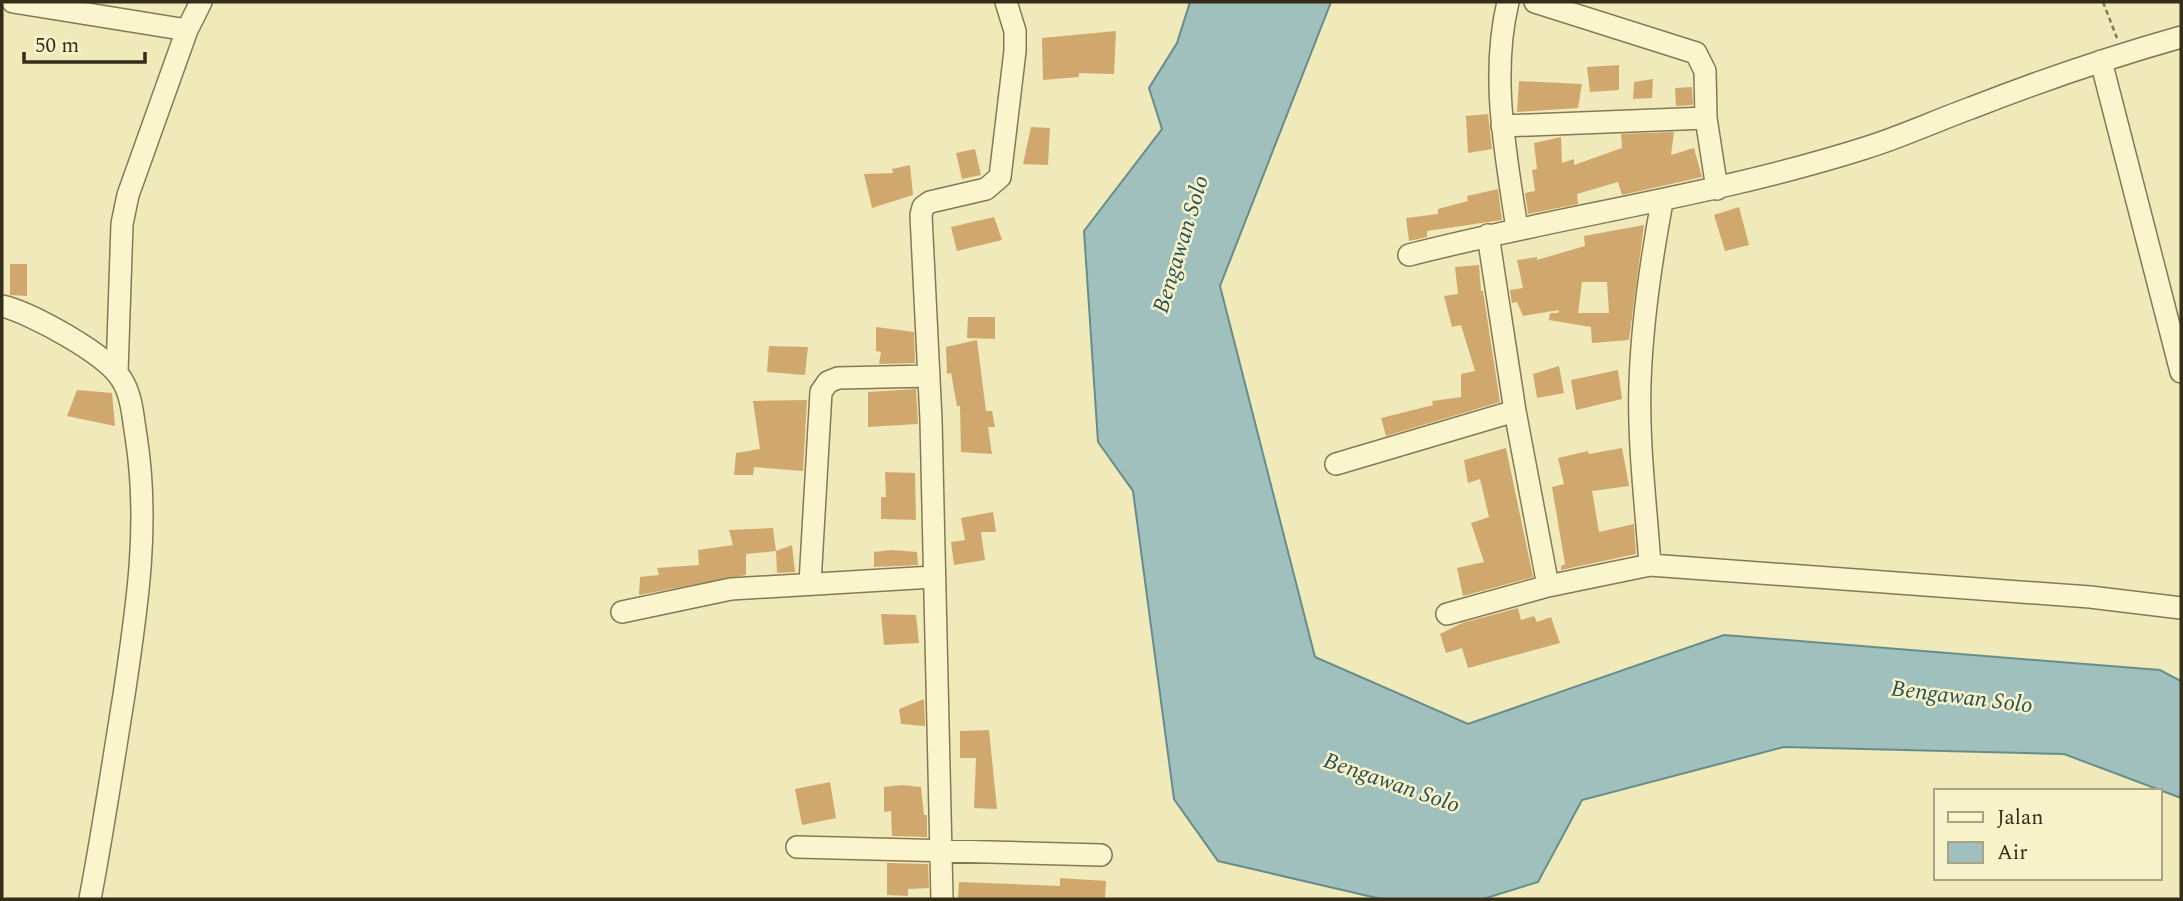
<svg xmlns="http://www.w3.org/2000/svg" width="2183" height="901" font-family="Spectral,serif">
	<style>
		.water { fill: #9fc0bc; stroke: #678d8b; stroke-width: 2 }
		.building { fill: #d0a86e; fill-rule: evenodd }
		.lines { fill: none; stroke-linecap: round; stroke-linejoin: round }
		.minor-casing { stroke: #877854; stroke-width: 24 }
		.path { stroke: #877854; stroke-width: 2.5; stroke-dasharray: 5 3.5; stroke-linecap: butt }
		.minor { stroke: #fbf5ce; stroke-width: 21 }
		.labels { text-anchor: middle; stroke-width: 5; stroke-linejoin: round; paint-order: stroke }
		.water-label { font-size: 23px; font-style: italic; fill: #285156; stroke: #f7f2ca }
	</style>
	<rect width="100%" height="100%" fill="#f0e9ba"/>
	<path class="water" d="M1190,2H1331L1220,286L1315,657L1468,724L1724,635L2160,670L2181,681V798L2064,754L1784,747L1582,800L1538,882L1483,899H1381L1218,861L1174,799L1133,491L1098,442L1084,231L1162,129L1149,88L1177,43Z"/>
	<path class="building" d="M1116,31L1114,74L1079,73V77L1043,80L1042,38Z
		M1619,65V90L1590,92L1587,67Z
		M1653,79L1652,98L1633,99L1634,82Z
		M1519,81L1582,84L1578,108L1517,112Z
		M1692,87L1693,105L1676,106L1675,88Z
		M1488,114L1492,149L1468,153L1466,116Z
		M1031,127L1050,128L1048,165L1023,164Z
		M1674,132L1671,155L1694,148L1702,177L1622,195L1618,182L1577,194L1578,204L1528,214L1525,193L1535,191L1532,170L1537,169L1534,143L1561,137L1562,163L1574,159V165L1622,148L1621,134Z
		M975,149L981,175L962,179L956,153Z
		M910,165L913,195L872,208L864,174L893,173L892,169Z
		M1498,189L1502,220L1427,231V237L1409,241L1406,218L1438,214V209L1468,201L1467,196Z
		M1739,207L1749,245L1725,251L1714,215Z
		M994,217L1002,240L957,251L951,227Z
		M1644,225L1629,340L1592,343L1591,327L1549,320L1550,313H1558L1559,310L1523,316L1517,302L1512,303L1510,290L1523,288L1517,260L1537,257V260L1585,246L1584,236ZM1582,282H1607L1609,313H1578Z
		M10,264H27V296L10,295Z
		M1479,265L1481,291H1483L1500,402L1386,436L1381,418L1433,405L1432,401L1461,397V374L1475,371L1461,325L1452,327L1444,296L1458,294L1455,267Z
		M968,317H995V339L967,338Z
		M876,327L914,332L915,363L879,364L881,352L876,351Z
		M977,340L986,411H992L995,427H988L992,454L961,452L960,406H957L951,373L947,374L946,347Z
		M769,346L808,347L805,375L767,372Z
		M1559,366L1564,393L1537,398L1533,374Z
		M1618,370L1622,399L1576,410L1571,380Z
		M916,389L918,424L868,427V392Z
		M77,390L112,393L115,426L67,416Z
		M807,400L803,471L754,467L753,475H734L736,453L760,449L753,401Z
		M1506,448L1533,577L1463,596L1457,568L1484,562L1471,523L1489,517L1480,479L1468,483L1464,460Z
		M1622,448L1629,486L1592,491L1599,532L1634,524L1636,554L1561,570V566L1565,564L1552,487L1564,484L1558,458L1588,451L1589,454Z
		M885,472L915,473L916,520L881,519V497H886Z
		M993,512L996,532H981L985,560L954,565L951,542L965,540L961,518Z
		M773,528L776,551L746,554V575L639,595L640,577L659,575L657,568L699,565L698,550L733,545L729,530Z
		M792,545L795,572L777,573L776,551Z
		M892,550L917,552L918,565L874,567V552Z
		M1518,608L1521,620L1534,616L1537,622L1551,617L1560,643L1468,668L1462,648L1446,653L1440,634L1462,623Z
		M881,614L916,615L919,643L884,645Z
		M924,699L925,726L901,724L899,709Z
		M989,730L997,809L974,808L976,758H960V731Z
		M830,782L836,818L802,825L795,789Z
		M901,785L921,787L924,815H927V837L892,836L891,811L884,812V787Z
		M887,863L928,864L929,888L908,889V896L887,895Z
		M1060,878L1106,881L1105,899H958L959,882L1060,886Z"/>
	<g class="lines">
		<g class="minor-casing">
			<path id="minor" d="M13,2L187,30
				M1508,2C1490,77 1506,154 1517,229
				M1535,2L1696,53L1705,71L1706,118
				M2101,61L2181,372
				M1502,126L1706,118L1717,189
				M1488,235L1515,411L1548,586
				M1409,255C1560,216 1713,196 1862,149C1899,138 1935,121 1971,108C2040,81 2110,57 2181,37
				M2,306C31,313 107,354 122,380C132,396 133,418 136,436C150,524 137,608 124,695C113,763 103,831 90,899
				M117,372L122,224L128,195L187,30L201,2
				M1336,464L1515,411
				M1650,565C1646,505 1638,444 1640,383C1642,322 1651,261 1662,202
				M810,583L821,392L828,382L838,378L929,376
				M622,612L731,589L933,577
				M1447,614L1548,586L1650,565L2090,597L2181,608
				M797,847L1101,855
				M942,899L931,420L921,215L923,207L930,202L986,189L1000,177L1015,51V31L1006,2"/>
		</g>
		<path class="path" d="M2103,2L2117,38"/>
		<use href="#minor" class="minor"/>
	</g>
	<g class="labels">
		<g class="water-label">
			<text transform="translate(1180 244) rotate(-73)" y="8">Bengawan Solo</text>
			<text transform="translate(1962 696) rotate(7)" y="8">Bengawan Solo</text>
			<text transform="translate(1392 782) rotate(19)" y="8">Bengawan Solo</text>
		</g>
	</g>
	<rect width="2183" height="901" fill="none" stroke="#352c1a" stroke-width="7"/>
	<rect x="1934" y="789" width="228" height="91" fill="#f7f2ca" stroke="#a9a384" stroke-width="2"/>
	<rect x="1948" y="812" width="35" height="10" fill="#fbf5ce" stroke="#a9a384" stroke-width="2"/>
	<text x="1997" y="824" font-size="21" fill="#352c1a">Jalan</text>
	<rect x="1948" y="842" width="35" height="21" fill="#9fc0bc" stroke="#a9a384" stroke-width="2"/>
	<text x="1997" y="859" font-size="21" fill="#352c1a">Air</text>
	<path d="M24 52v10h121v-10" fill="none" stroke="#352c1a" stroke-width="3.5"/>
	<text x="35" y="52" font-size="21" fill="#352c1a" stroke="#f7f2ca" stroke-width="5" paint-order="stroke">50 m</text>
</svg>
